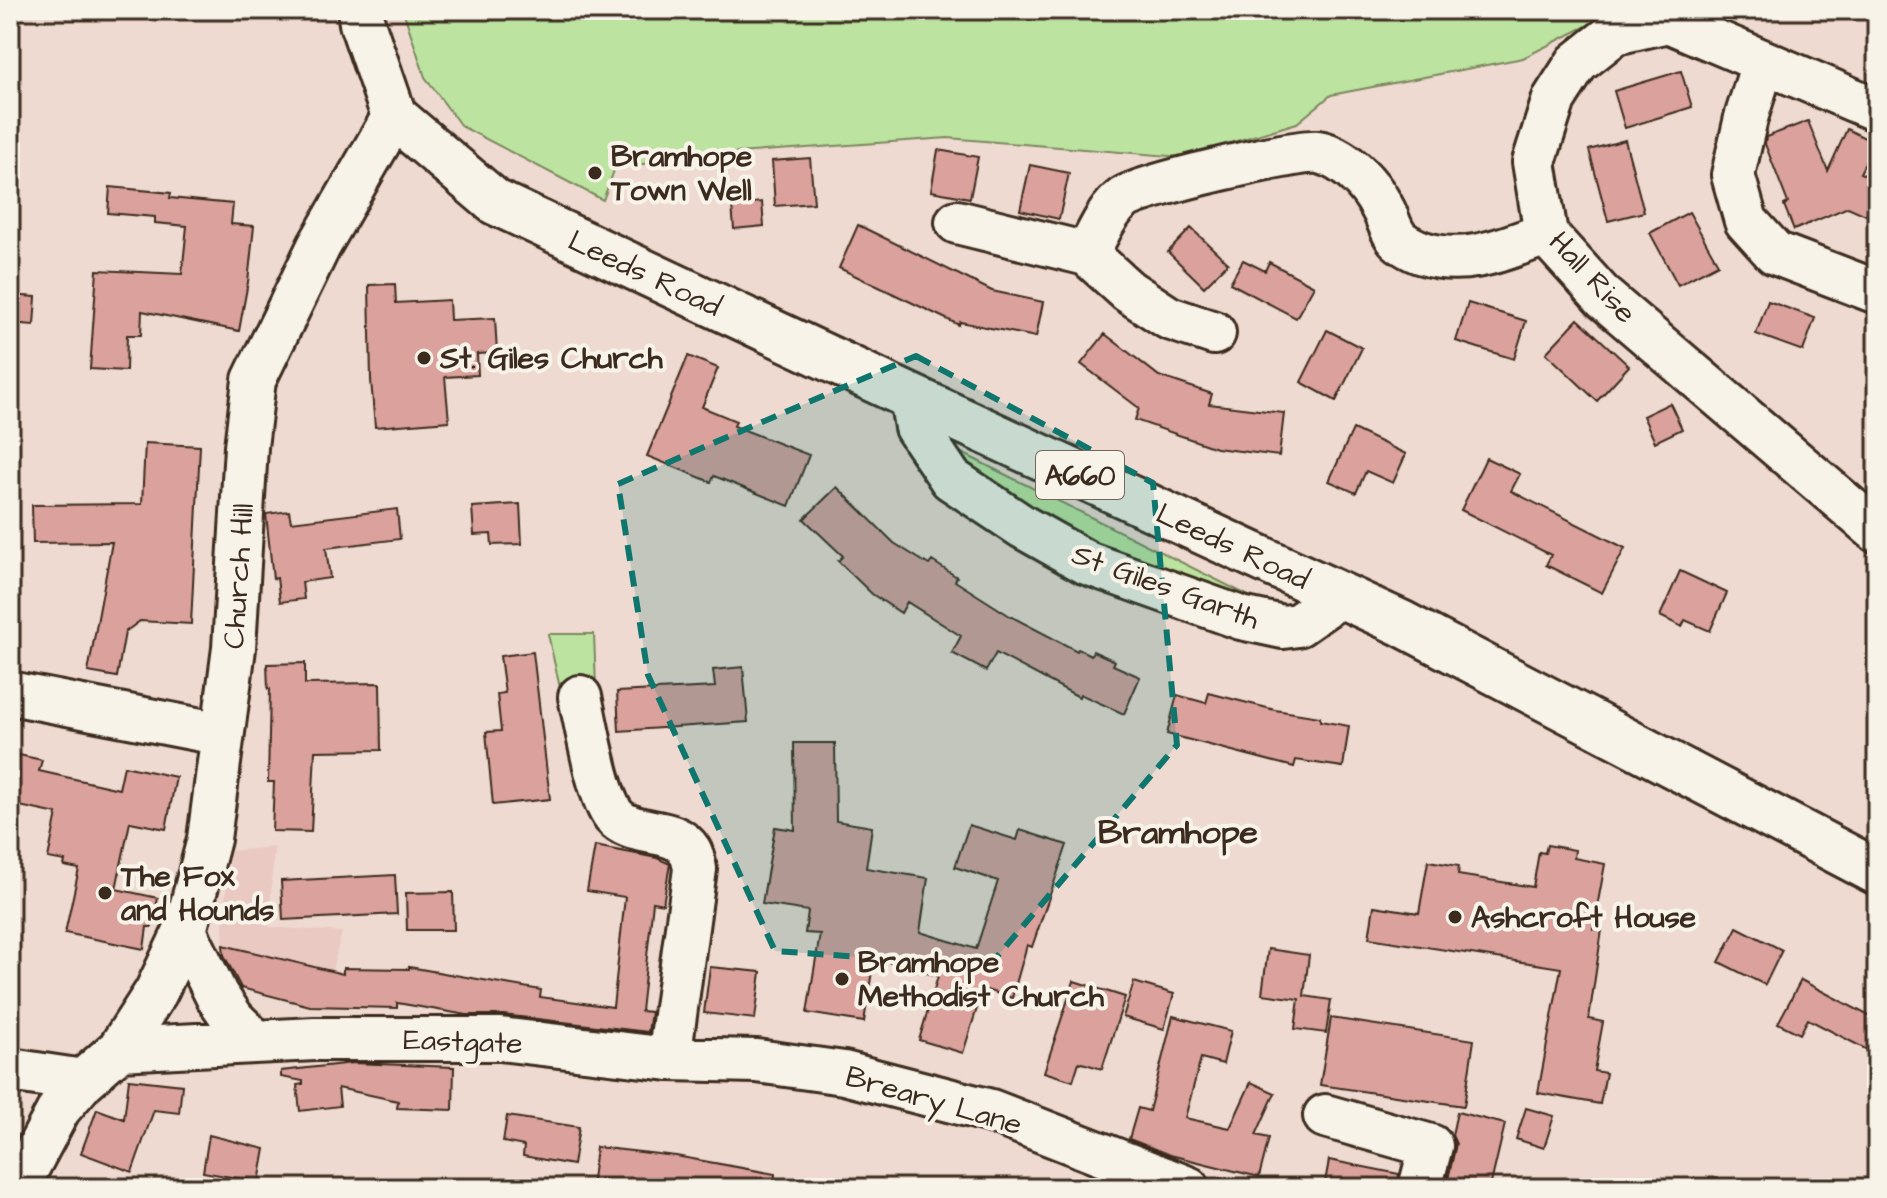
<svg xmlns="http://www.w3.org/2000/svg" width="1887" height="1198" font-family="'Architects Daughter',sans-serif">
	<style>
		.built { fill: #e9c9c1 }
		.green { fill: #bce4a0; stroke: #7c875f; stroke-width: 2 }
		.building { fill: #dba19c; stroke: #3b2a1e; stroke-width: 2 }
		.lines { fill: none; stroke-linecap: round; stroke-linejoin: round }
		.minor-casing { stroke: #3b2a1e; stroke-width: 48 }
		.highway-casing { stroke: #3b2a1e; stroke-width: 50 }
		.minor { stroke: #f7f3e8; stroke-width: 42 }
		.highway { stroke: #f7f3e8; stroke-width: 44 }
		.marked { fill: #0f766e; fill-opacity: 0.2; stroke: #0f766e; stroke-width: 6; stroke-dasharray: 16 10; stroke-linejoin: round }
		.poi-dot { fill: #3b2a1e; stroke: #f7f3e8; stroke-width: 3 }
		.labels { text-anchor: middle; stroke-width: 8; stroke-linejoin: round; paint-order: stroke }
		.shield { fill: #f7f3e8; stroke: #73665b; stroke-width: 2 }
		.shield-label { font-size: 28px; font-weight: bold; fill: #3b2a1e }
		.poi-label { font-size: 30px; font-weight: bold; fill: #3b2a1e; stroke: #f7f3e8; text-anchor: start }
		.street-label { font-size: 30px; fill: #3b2a1e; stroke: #f7f3e8 }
		.quarter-label { font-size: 34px; font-weight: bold; fill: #3b2a1e; stroke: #f7f3e8 }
	</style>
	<rect width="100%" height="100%" fill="#efdad1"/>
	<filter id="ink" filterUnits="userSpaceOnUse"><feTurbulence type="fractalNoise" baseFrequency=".0125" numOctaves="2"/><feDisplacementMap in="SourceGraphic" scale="16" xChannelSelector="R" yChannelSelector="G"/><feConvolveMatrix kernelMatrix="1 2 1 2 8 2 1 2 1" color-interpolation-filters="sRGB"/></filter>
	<g filter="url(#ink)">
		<path class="built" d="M274,847L269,927L342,932L323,1005L310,1006L228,985L224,975L223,915L231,851Z"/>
		<path class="green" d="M403,10H1618L1523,58L1331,95L1297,123L1182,157L948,138L708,155L615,168L603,200L461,126L425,77Z
			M956,450L1279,611L1101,551L956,461Z
			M548,634H594L596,687L560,688Z"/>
		<path class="building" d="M1681,71L1692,107L1625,128L1614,91Z
			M1808,121L1828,171L1847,129L1875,143L1860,173L1877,180V220L1848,207L1794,230L1784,205L1788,203L1765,144L1766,137Z
			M1625,140L1644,212L1608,221L1589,150Z
			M938,150L978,157L970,198L931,191Z
			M810,158L814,203L775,206L772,161Z
			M1030,165L1069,173L1059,219L1020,210Z
			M110,187L171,193L170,198L233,204L231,224L254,226L248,282L239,331L142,311L141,335H127L126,371L90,369L97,270L182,274L187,226L155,223V217L108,213Z
			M762,202L764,226L734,229L732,205Z
			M1689,212L1718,264L1678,285L1650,233Z
			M858,225L992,291L1043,302L1036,337L960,322L959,325L839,268Z
			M1191,228L1228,263L1204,287L1168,252Z
			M1243,260L1265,271L1269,262L1314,286L1296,318L1230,283Z
			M395,284L396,303L449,300L450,320L495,318L497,353L477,354L478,375L445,377L449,421L375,427L371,380L369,285Z
			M10,295L36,297L34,325L10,323Z
			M1768,301L1815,318L1803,351L1756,334Z
			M1468,303L1526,321L1514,359L1456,341Z
			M1578,319L1629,366L1597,401L1546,353Z
			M1327,330L1362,348L1336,401L1301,382Z
			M1105,334L1159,376L1212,394L1209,404L1284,413L1279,456L1216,448L1135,420L1139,408L1081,364Z
			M688,356L718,368L702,407L736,421L734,426L809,455L789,506L714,476L711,482L647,456Z
			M1670,403L1682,429L1655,442L1643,416Z
			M1353,429L1406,454L1393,483L1366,471L1356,493L1329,481Z
			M145,443L200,446L191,624L140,621L125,632L117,677L88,672L112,542L33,543L32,505L142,504Z
			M1486,458L1520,474L1511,491L1625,548L1602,593L1546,565L1551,555L1461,510Z
			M837,487L894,543L929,565L932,561L957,577L955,581L1010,616L1077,651L1078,649L1091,655L1093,651L1115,661L1113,665L1140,677L1124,714L1080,694L1079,697L996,653L986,671L952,653L961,636L907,602L901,613L872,594L838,561L843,556L804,519Z
			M520,504L522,544L492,545L491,534L474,535L472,507Z
			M397,509L400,539L326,548L330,578L302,582L304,599L280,602L277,578L273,579L266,514L289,511L291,522Z
			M1680,571L1727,593L1710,631L1685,620L1682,627L1660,616Z
			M533,652L550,799L493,805L486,732L501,731L497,694L505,693L500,656Z
			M305,663V684L380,683L381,750L315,751L311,832L272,831L274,782H268L270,689H268L267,664Z
			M743,667L748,722L619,731L617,692L715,687L713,670Z
			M1209,693L1275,710L1320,717V721L1349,726L1343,767L1296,760L1294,767L1167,734L1177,695L1206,703Z
			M794,743H835L836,821L872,827L866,868L928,878L920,932L976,949L998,881L955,867L969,825L1017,840L1020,830L1067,845L1032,947L1027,945L1012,998L983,989L963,1053L919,1040L938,976L874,958L864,1022L807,1013L820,934L805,933L808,911L762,904L775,827L795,830Z
			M10,753L42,760L39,771L119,789L124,766L176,777L166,829L130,822L116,889L158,898L152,927H147L144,949L65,933L79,869L64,866L65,861L48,858L57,814L10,804Z
			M1547,845L1575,850L1574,858L1605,864L1593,929L1602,930L1589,1019L1603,1022L1594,1071L1606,1073L1600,1104L1538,1093L1561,968L1369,938L1374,906L1419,913L1428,861L1459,866L1458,875L1533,887L1539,852L1545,853Z
			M595,846L657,858L670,864L663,904L653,902L641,1011L651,1012L648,1032L503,1015H467L397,1003V1008L310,1006L241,988L224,955L223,945L343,974V968L409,969V967L541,990L540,997L613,1007L625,897L587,891Z
			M395,875L397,914L283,920L281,881Z
			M453,892L454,930H407L406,893Z
			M1737,927L1782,950L1765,985L1719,962Z
			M1268,949L1309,955L1304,996L1331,1000L1326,1033L1295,1029L1299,999L1262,994Z
			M710,967L761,972L755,1019L704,1013Z
			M1801,980L1877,1020V1055L1808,1019L1800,1034L1778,1023Z
			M1074,981L1125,997L1102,1069L1079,1062L1073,1081L1044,1072Z
			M1134,982L1174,994L1164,1029L1123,1017Z
			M1173,1016L1231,1031L1223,1064L1201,1058L1185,1118L1230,1128L1251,1082L1275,1093L1256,1135L1269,1138L1259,1177L1170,1155L1129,1139L1138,1108L1149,1111Z
			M1331,1018L1474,1040L1464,1106L1320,1085Z
			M353,1063L454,1067L453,1110L397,1108L398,1101L338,1088L340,1106L300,1111L297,1085L303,1084V1081L281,1077V1071Z
			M129,1079L182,1085L179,1113L154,1110L132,1172L81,1153L97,1109L124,1119Z
			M1526,1108L1554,1116L1544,1148L1516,1139Z
			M1457,1112L1505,1124L1490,1188H1446L1456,1144L1452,1135Z
			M507,1116L579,1127L573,1165L523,1156L524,1146L503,1142Z
			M209,1135L265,1149L259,1182L203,1172Z
			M596,1147L676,1156L775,1174L774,1188H591Z
			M1329,1160L1399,1174L1397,1188H1324Z"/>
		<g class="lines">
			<g class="minor-casing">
				<path id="minor" d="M1763,63L1746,118L1733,175L1746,221L1775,253L1877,292
					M1877,110L1668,21L1615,33L1577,63L1554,99L1534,162L1546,234L1604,298L1877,531
					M957,222L1087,254L1128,291L1169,318L1214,333
					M1087,254C1097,236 1107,210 1124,198C1141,186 1297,149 1318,152C1325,153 1335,158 1340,161C1359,173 1374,191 1384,211C1388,219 1391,231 1397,238C1402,244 1416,251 1423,253C1466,267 1506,248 1546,234
					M911,397L916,427L951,479L1023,527L1087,563L1241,618L1283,627L1298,625L1341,595
					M10,693L222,734
					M580,697C587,726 597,794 614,816C632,838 674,825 690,851C693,856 694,864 695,869L669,1059
					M185,931L217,996L233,1019L256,1042
					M119,1049L315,1039H500L669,1059L757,1061L844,1073L991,1111L1188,1188
					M10,1070L83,1081
					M1325,1116L1431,1146L1420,1188
					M17,1188L59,1109L83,1081L119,1049L156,992L185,931L209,839L234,648L246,447L254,380L319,246L394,116"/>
			</g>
			<g class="highway-casing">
				<path id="highway" d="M360,10L362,23L394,116L495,202L911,397L1401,623L1877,872"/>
			</g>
			<use href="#minor" class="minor"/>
			<use href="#highway" class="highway"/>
		</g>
	</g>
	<path class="marked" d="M916,356L1153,483L1177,745L989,966L775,951L648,675L618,484Z"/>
	<g class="poi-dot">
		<circle cx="595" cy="173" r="8"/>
		<circle cx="424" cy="358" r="8"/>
		<circle cx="105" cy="893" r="8"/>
		<circle cx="1455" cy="917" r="8"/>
		<circle cx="842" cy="979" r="8"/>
	</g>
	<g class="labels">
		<rect class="shield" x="1036" y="451" width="88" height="48" rx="6"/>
		<g class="shield-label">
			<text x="1080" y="485">A660</text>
		</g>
		<g class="poi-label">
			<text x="611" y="166">Bramhope<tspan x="611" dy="34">Town Well</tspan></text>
			<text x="440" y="368">St. Giles Church</text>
			<text x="121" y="886">The Fox<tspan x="121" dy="34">and Hounds</tspan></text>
			<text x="1471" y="927">Ashcroft House</text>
			<text x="858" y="972">Bramhope<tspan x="858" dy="34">Methodist Church</tspan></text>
		</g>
		<g class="street-label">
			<text transform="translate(645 273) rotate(25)" y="10">Leeds Road</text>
			<text transform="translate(1593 277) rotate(47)" y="10">Hall Rise</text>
			<text transform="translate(1233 546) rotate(25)" y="10">Leeds Road</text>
			<text transform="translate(238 576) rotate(-86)" y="10">Church Hill</text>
			<text transform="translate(1166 586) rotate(20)" y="10">St Giles Garth</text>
			<text transform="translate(463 1041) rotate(2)" y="10">Eastgate</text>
			<text transform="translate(934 1100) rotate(16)" y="10">Breary Lane</text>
		</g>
		<g class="quarter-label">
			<text x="1178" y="843">Bramhope</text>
		</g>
	</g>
	<rect width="1887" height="1198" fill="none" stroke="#f7f3e8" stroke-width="40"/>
	<rect x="20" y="20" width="1847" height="1158" fill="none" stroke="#3b2a1e" stroke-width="3" filter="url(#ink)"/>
</svg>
